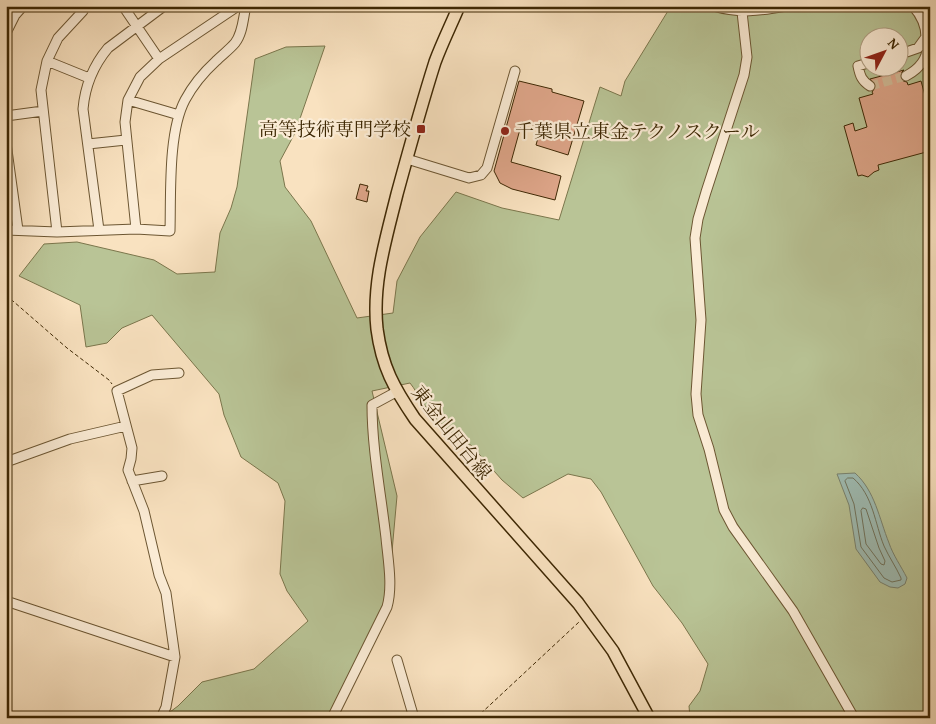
<svg xmlns="http://www.w3.org/2000/svg" width="936" height="724" font-family="'Gentium Book Plus','Noto Serif JP',serif">
	<style>
		.green { fill: #b9c496; stroke: #7b764c; fill-rule: evenodd }
		.water { fill: #9ebdb5; stroke: #77816e }
		.lines { fill: none; stroke-linecap: round; stroke-linejoin: round }
		.shore { stroke: #6e725c; stroke-width: 1 }
		.building { fill: #dfa68a; stroke: #3d2703 }
		.minor-tunnel { stroke: #d3bd9a; stroke-width: 9; stroke-dasharray: 9 4.5; stroke-linecap: butt }
		.minor-casing { stroke: #6c5632; stroke-width: 11 }
		.major-casing { stroke: #3d2703; stroke-width: 14 }
		.path { stroke: #3d2703; stroke-width: 1; stroke-dasharray: 4 2.5; stroke-linecap: butt }
		.minor { stroke: #fbecd6; stroke-width: 9 }
		.major { stroke: #f9e2c0; stroke-width: 11 }
		.poi-dot { fill: #8f2418; stroke: #fbecd6; stroke-width: 2 }
		.labels { text-anchor: middle; stroke-width: 4.5; stroke-linejoin: round; paint-order: stroke }
		.poi-label { font-size: 19px; fill: #3d2703; stroke: #fbecd6; text-anchor: end }
		.street-label { font-size: 19px; fill: #3d2703; stroke: #fbecd6 }
	</style>
	<rect width="100%" height="100%" fill="#f9e2c0"/>
	<filter id="stains"><feTurbulence type="fractalNoise" baseFrequency=".004" numOctaves="4"/><feColorMatrix values="0 0 0 0 .2 0 0 0 0 .09 0 0 0 0 .02 0 0 0 .5 -.17"/></filter>
	<radialGradient id="worn" r=".72"><stop offset=".6" stop-color="#630" stop-opacity="0"/><stop offset="1" stop-color="#630" stop-opacity=".3"/></radialGradient>
	<path class="green" d="M671,6H930V718H734L731,712L714,718H690L689,706L700,691L708,664L682,623L653,586L601,492L591,479L568,474L523,498L502,480L471,445C460,445 430,413 423,403C418,396 415,389 410,383L372,391L397,496L387,607L329,718H162L178,706L202,682L254,669L308,621L287,591L280,574L285,501L278,483L241,457L224,415L219,394L152,315L122,328L107,343L86,347L80,305L19,276L44,244L77,242L154,260L177,274L215,272L220,233L231,208L237,187L255,59L286,47L325,46L295,133L280,161L285,187L311,221L357,318L393,313L397,281L420,237L456,192L502,208L559,220L600,87L621,96L625,81ZM868,38H898V68H868Z"/>
	<path class="water" d="M855,473C875,491 879,518 889,543C893,555 901,566 907,578L905,584L898,588L890,587L880,582L856,549L849,505L837,474Z"/>
	<g class="lines">
		<path class="shore" d="M848,478H853C873,495 875,524 884,546C889,557 896,567 901,578V580L892,582L884,578L861,547L854,504L845,481Z
			M863,508L866,509L879,548L885,561L884,565L881,564L866,544L861,511Z"/>
	</g>
	<path class="building" d="M904,70L901,73L900,77L903,81L907,82L908,85L921,81L930,114V151L878,165L879,170L874,172L868,177L862,175L858,176L844,126L853,123L855,131L867,127L859,98L873,94L872,92L876,86L870,79Z
		M519,81L552,89V92L584,101L568,155L536,145L541,127L522,122L511,162L561,176L555,200L512,189L500,183L494,171Z
		M360,184L368,186L366,191H369L367,202L356,199Z"/>
	<g class="lines">
		<path class="minor-tunnel" d="M870,86L906,76"/>
		<g class="minor-casing">
			<path id="minor" d="M123,6L159,59
				M713,6C740,14 759,11 786,6
				M913,6C921,15 926,25 926,37
				M926,6L930,8
				M742,12L747,57L744,75L706,192L698,219L695,238L701,320L696,394L698,415L709,449L724,510L733,527L793,611L854,718
				M6,33L15,15L23,6
				M898,55L918,48L926,37C931,55 921,68 906,76
				M47,61L89,78
				M868,63L858,66C860,76 862,81 870,86
				M128,100L179,115
				M6,116L43,111
				M6,143L18,230
				M88,144L126,140
				M407,159L469,178L481,175L487,168L515,71
				M136,229L125,122L128,100L140,77L159,59L238,6
				M6,230L57,232L136,229L170,231C171,194 168,132 185,100C193,85 204,72 216,61C222,55 230,49 235,43C243,33 243,18 246,6
				M99,230L83,109C85,86 93,66 108,48L164,6
				M57,232L41,90L47,61L58,38L83,11L78,6
				M6,462L70,439L126,426
				M132,481L162,476
				M6,601L175,657
				M397,660L414,718
				M161,718L166,707L175,657L166,593L159,575L144,511L128,470L131,459L132,448L117,391L152,375L179,373
				M332,718L387,607C393,586 388,560 386,538C381,494 372,449 372,405L396,392"/>
		</g>
		<g class="major-casing">
			<path id="major" d="M459,6C451,25 442,43 435,62C421,106 409,150 397,194C386,239 372,283 377,329C382,367 394,388 415,419L578,603L613,651L649,718"/>
		</g>
		<path class="path" d="M6,295L67,348L109,380L112,384
			M476,718L579,622"/>
		<use href="#minor" class="minor"/>
		<use href="#major" class="major"/>
	</g>
	<g class="poi-dot">
		<rect x="416" y="124" width="10" height="10" rx="2.5"/>
		<circle cx="505" cy="131" r="5"/>
	</g>
	<g class="labels">
		<g class="poi-label">
			<text x="411" y="136">高等技術専門学校</text>
			<text x="515" y="138" text-anchor="start">千葉県立東金テクノスクール</text>
		</g>
		<g class="street-label">
			<text transform="translate(452 432) rotate(51)" y="7">東金山田台線</text>
		</g>
	</g>
	<rect width="936" height="724" fill="none" stroke="#f9e2c0" stroke-width="25"/>
	<rect x="8" y="8" width="921" height="709" fill="none" stroke="#3d2703" stroke-width="2.5"/>
	<rect x="12" y="12" width="911" height="699" fill="none" stroke="#3d2703"/>
	<g transform="translate(884 52) rotate(49)"><circle r="24" fill="#fbecd6" stroke="#af9d82"/>
	<path d="M0-4L9 19L0 12L-9 19Z" fill="#8f2418"/>
	<text y="-8" font-size="14" font-weight="bold" text-anchor="middle" fill="#3d2703">N</text>
	</g>
	<rect width="100%" height="100%" filter="url(#stains)"/>
	<rect width="100%" height="100%" fill="url(#worn)"/>
</svg>
